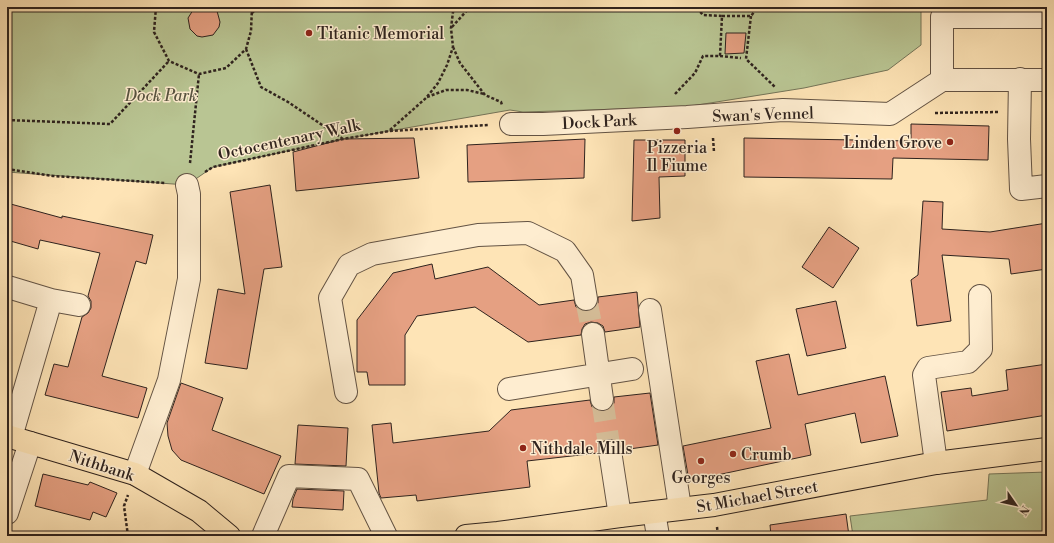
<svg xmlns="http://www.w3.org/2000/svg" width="1054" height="543" font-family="'Libre Bodoni',serif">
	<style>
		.green { fill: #b9c593; stroke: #747458 }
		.building { fill: #e5a082; stroke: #2f231e }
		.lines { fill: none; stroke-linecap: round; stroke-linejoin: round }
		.minor-tunnel { stroke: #d5bd98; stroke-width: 22; stroke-dasharray: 22 11; stroke-linecap: butt }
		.minor-casing { stroke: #635344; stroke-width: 24 }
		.major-casing { stroke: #2f231e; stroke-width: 24 }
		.path { stroke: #2f231e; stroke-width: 2.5; stroke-dasharray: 3 2; stroke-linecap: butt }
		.minor { stroke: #feedd0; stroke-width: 22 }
		.major { stroke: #fee4b6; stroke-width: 22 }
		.poi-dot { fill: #8f2418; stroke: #feedd0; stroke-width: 1.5 }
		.labels { text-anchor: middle; stroke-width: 3; stroke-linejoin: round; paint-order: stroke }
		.poi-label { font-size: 16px; fill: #2f231e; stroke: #feedd0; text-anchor: start }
		.park-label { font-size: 16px; font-style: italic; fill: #585441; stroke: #feedd0 }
		.street-label { font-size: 16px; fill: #2f231e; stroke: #feedd0 }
	</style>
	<rect width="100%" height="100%" fill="#fee4b6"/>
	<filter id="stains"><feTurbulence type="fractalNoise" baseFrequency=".005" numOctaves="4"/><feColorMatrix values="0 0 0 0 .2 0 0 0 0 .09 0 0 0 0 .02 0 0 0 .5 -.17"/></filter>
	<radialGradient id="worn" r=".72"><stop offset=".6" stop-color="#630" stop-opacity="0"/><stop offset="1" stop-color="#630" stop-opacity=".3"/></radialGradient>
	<path class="green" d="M7,7H921V45L888,70L804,88L685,107L523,112L510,110L343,139L213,167L187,185L7,172Z
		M1047,472V536H853L850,516L987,500L989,474Z"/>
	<path class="building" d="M195,7H212L217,11L220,22L219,27L213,35L202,37L197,36L190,29L188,18Z
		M726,33H746L744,53L725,54Z
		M911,124L989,126L988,160L893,158L892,179L744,177V138L911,141Z
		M414,138L419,178L296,191L293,152L343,139Z
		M585,139L584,178L468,182L467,145Z
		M634,140H685V176L659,177L660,218L632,221Z
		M270,185L282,267L264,269L247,369L205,363L218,289L245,294L230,192Z
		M923,201L943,202L942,229L990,232L1047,223V269L1011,274L1009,259L942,255L951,321L917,326L911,280L918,275Z
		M7,203L62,218V216L153,235L146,264L136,261L102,376L147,388L138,418L45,395L54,364L68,367L82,317L88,313L91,308V301L88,296L100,253L40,240L38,249L7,240Z
		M829,227L859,248L833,288L802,267Z
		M432,264L435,279L488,267L539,305L574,300L576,307L582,311H588L594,308L598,303V297L637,292L640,327L605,332L603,326L598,323L591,322L585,324L582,329L581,335L528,342L475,307L417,316L405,335V385H369L367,372H357V320L393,273Z
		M836,301L846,348L807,356L796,309Z
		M789,354L798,395L885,376L898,436L861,443L855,413L805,424L811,455L689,481L683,446L771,428L756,361Z
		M1047,364V415L947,431L941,392L971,388L972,396L1008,390L1006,370Z
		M181,383L223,398L212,430L281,456L264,494L181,460L172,450L168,436L167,423Z
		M650,393L658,445L622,450L619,443L614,439H608L602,442L598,447V453L527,461L530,487L417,501L416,495L381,498L379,493L372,425L391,423L393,443L489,431L511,410L590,400L592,407L597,410L603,411L610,409L614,403V397Z
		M298,425L348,428L346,466L295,464Z
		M43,474L88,485L90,482L117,493L106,517L93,512L90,520L35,506Z
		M297,489L344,491L343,510L292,507L293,499Z
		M846,514L849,536H771L770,525Z"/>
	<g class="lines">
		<path class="minor-tunnel" d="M586,299L593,334
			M602,399L610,451"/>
		<g class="minor-casing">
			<path id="minor" d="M1047,17H942V80H1047
				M1020,79L1019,139L1021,189L1047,186
				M511,124H543L687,117L783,110L890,114L942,80
				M8,287L51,300L79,305
				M650,310L680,508
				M593,334L602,399
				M509,389L632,369
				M346,392L330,298L349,265L372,254L478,235L528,233L565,251L582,275L586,299
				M11,437L51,300
				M610,451L620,516
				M936,463L924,375L928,368L968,362L981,349L980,296
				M135,474L169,380L189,279V194L187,185
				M654,512L658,536
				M7,513L30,443
				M263,536L289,476L358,479L386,536"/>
		</g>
		<g class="major-casing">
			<path id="major" d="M7,436L135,474L199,511L229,536
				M466,536L498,533L620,516L714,505L936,463L1047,449"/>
		</g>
		<path class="path" d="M156,7L154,32L169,61L199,74L226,68L246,49L251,31L252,7
			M252,13L258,7
			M722,16H751L758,7
			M751,16L746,59L775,87
			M452,27L470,7
			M453,47L460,63L485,95L501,102L502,105
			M246,49L261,87L288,102L343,139
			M720,56L741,58
			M675,94L695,73L703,56H720L722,16L703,15L696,7
			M427,97L446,90H467L484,94
			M935,113L998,112
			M7,120L110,124L169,61
			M390,130L426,98L438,83L447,65L453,47L451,28L453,12L451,7
			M713,138L714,152
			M190,163L199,74
			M7,169L53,176L166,183
			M205,172L213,167L343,139L390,131L488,125
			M717,527L718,536
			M128,536L124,506L128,495"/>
		<use href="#minor" class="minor"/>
		<use href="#major" class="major"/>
	</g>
	<g class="poi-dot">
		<circle cx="309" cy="33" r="4"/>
		<circle cx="677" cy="131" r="4"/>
		<circle cx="950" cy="142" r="4"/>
		<circle cx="523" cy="448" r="4"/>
		<circle cx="733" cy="454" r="4"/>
		<circle cx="701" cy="461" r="4"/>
	</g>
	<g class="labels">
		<g class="poi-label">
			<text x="317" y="39">Titanic Memorial</text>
			<text x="942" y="148" text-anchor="end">Linden Grove</text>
			<text x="677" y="153" text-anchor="middle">Pizzeria<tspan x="677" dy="18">Il Fiume</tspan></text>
			<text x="531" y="454">Nithdale Mills</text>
			<text x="741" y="460">Crumb</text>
			<text x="701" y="483" text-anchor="middle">Georges</text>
		</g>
		<g class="park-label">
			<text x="161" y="101">Dock Park</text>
		</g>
		<g class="street-label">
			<text transform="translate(763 114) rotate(-2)" y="6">Swan's Vennel</text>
			<text transform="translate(599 121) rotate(-3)" y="6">Dock Park</text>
			<text transform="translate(289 139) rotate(-12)" y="6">Octocentenary Walk</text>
			<text transform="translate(102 465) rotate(18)" y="6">Nithbank</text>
			<text transform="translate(757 496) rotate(-10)" y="6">St Michael Street</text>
		</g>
	</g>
	<rect width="1054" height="543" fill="none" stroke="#fee4b6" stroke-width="24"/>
	<rect x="8" y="8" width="1038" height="527" fill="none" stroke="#2f231e" stroke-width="2"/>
	<rect x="12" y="12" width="1030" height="519" fill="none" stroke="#2f231e"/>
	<g transform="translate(1016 505) rotate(124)" stroke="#feedd0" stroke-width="3" paint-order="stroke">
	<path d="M0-3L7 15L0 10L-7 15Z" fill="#2f231e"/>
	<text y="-6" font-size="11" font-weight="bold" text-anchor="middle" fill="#2f231e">N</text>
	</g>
	<rect width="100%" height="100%" filter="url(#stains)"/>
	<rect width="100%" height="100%" fill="url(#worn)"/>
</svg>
